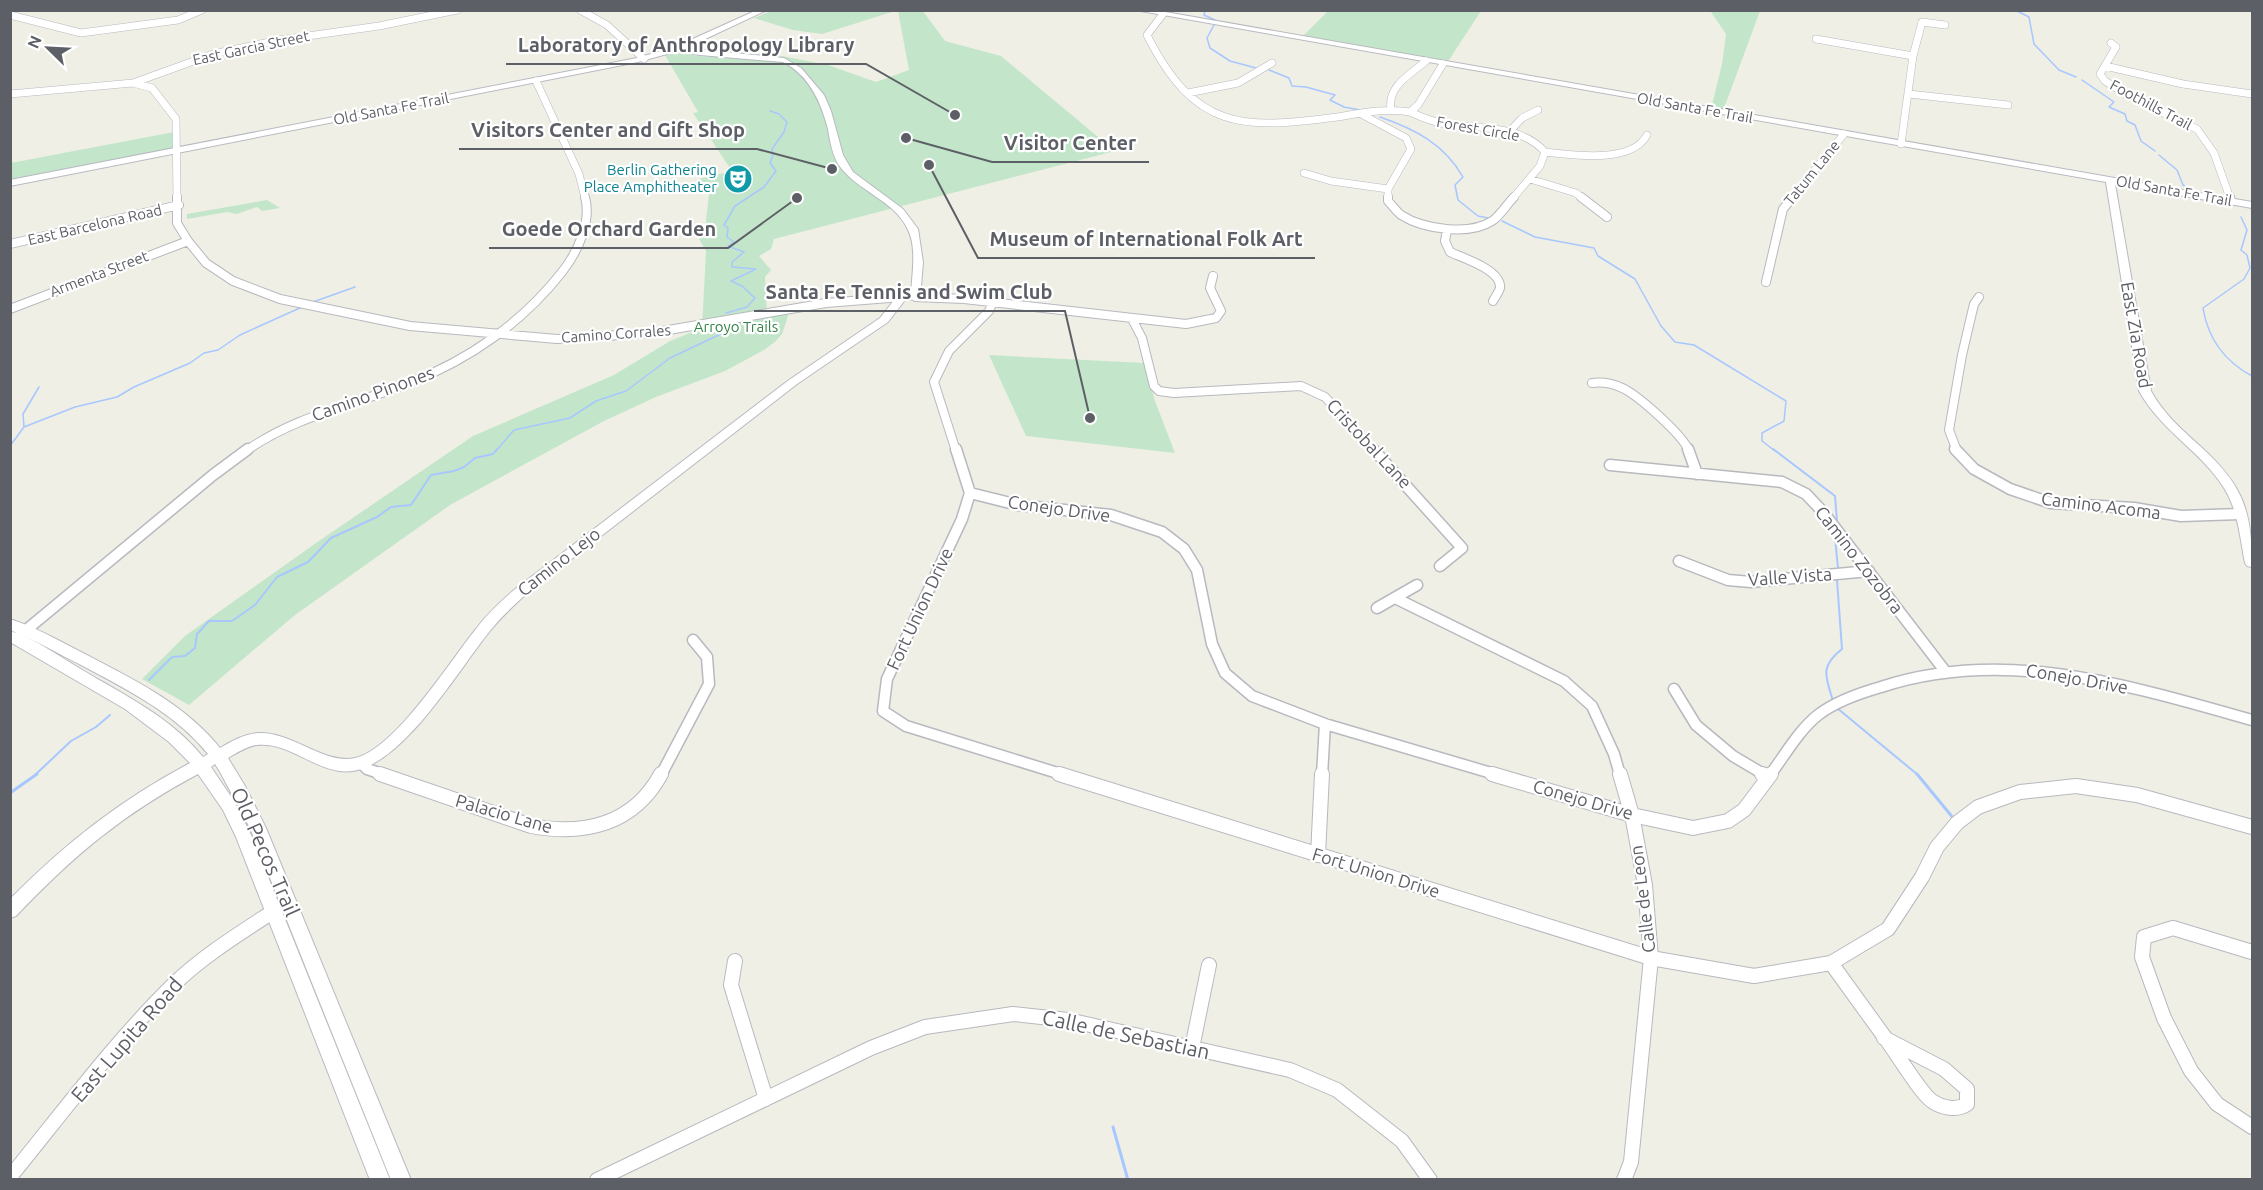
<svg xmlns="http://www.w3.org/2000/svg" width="2263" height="1190" font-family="Ubuntu,sans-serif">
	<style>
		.green { fill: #c3e6ca }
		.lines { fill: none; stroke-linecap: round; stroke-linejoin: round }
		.stream-far2 { stroke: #a7c7fe; stroke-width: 1.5 }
		.stream-far1 { stroke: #a7c7fe; stroke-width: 2 }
		.stream { stroke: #a7c7fe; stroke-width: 3 }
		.street-far3-casing { stroke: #b8b9bf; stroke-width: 8 }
		.street-far2-casing { stroke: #b8b9bf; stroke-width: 10 }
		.street-far1-casing { stroke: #b8b9bf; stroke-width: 13 }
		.street-casing { stroke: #b8b9bf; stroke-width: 16 }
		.secondary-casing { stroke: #b9bac1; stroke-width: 2 }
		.street-far3 { stroke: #fff; stroke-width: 7 }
		.street-far2 { stroke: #fff; stroke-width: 8 }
		.street-far1 { stroke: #fff; stroke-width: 10 }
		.street { stroke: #fff; stroke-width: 14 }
		.secondary { fill: #fff; fill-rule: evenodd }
		.labels { text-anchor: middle; stroke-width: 4.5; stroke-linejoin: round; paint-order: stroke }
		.far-street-label { font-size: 15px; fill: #5d5f66; stroke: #fff }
		.far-culture-label { font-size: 15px; fill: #0d838f; stroke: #fff; text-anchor: end }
		.far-park-label { font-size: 15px; fill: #36844a; stroke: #fff }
		.street-label { font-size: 18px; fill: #5d5f66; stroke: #fff }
		.near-street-label { font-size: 21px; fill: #5d5f66; stroke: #fff }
		.leader { fill: none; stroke: #5d5f66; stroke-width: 2 }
		.callout-dot { fill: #5d5f66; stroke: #fff; stroke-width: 2 }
		.callout-label { font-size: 20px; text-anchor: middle; font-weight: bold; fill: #5d5f66; stroke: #fff; stroke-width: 4.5; stroke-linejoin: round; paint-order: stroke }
	</style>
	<rect width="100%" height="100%" fill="#efefe6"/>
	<path class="green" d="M771,11V10L895,11L822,34L793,30L754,18Z
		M898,11H923L945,41L1001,56L1115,151L774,239L771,249L759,256L771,270L765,277L767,314L785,312L788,316L782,334L776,341L764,350L725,371L656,397L604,421L450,505L295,615L189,705L142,679L185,636L316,543L473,436L614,375L670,341L702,328L706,251L699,239L705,230L709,194L699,179L732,171L693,113L698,112L665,55L678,52L698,56L777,60L782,56L828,65L876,82L909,70Z
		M1328,11H1481L1447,63L1302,37Z
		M1701,11H1760L1723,111L1711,109L1722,64L1726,34L1711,12Z
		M174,132L175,147L171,150L11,181V163Z
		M267,200L280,208L262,211L257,207L237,214L227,212L187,219V214Z
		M989,355L1145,363L1155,401L1175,453L1026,436Z"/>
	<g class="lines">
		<path class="stream-far2" d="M1205,10L1204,15L1215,20
			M2015,10L2029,17L2034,44L2059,70L2076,77
			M1214,25L1207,38L1210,48L1230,61L1256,68
			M1269,70L1289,78L1292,86L1306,87L1335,95L1330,100L1344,107L1360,110
			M2082,80L2114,102L2109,107L2125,114L2127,121L2135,125L2141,141L2155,151
			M1380,117C1415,129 1444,144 1463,177L1455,185L1458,200L1478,216L1488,218
			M2159,155L2177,170L2183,185L2192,190
			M2241,217L2247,230L2241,250L2247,255L2250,268L2244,279L2203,308C2208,339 2224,361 2252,376
			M1502,221L1535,237L1594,248L1598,256L1635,279L1661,326L1675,342L1694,345L1786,401L1784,421L1762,433V441L1775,451
			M313,302L355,287
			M726,313L747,307L755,298L742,286L731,281L756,269L732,267V262L744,252L728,246L734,242L727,237L728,228L724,225L735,206L764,187L776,171L770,163L773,155L772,149L784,132L787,122L779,114L770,111
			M24,427L75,407L117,397L134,387L190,363L204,353L218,350L240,335L302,307
			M10,446L24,427L23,414L39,387
			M496,451L514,430L570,418L596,401L626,391L670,358L725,332L723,329"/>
		<path class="stream-far1" d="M1773,449L1835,496L1837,521
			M1835,538L1838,568
			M149,680L172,657L185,656L195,648L197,634L209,621H232L255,605L277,577L308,562L331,538L377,517L391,507L411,505L431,475L454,471L464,467L475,458L493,454L497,449
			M1833,701C1826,677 1819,667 1842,649L1837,580
			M1837,708L1918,775
			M35,775L71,741L96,727L110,715"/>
		<path class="stream" d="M1917,774L1954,819
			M10,793L37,774
			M1113,1127L1128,1180"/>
		<g class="street-far3-casing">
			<path id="street-far3" d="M580,10L607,25L644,59
				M1163,14L1147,35C1195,130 1241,130 1337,117C1362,113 1385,108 1410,112L1418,105L1443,64
				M10,15L81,33L178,20L202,10
				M1816,39L1913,56
				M2111,43L2116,47L2100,74L2105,81L2129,96L2197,129L2214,153L2230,198
				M2105,66L2183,84L2252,94
				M536,81L579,174L585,198
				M133,83L152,88L176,119L177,198
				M1188,93L1238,83L1272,63
				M10,94L133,83L213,54L279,40L379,26L457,10
				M1909,94L2008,105
				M1391,109C1387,86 1411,74 1426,61
				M1410,112C1421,117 1433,122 1445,124C1479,129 1520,124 1545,152L1540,166L1513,198
				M1363,115L1406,138L1411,149L1388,189V198
				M1510,131L1522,118L1538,110
				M1901,144L1913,56L1922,22L1945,25
				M1545,152C1573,155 1632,164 1647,135
				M1304,173L1331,181L1388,189
				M1530,179L1576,193L1582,198
				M1792,198L1844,134"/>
		</g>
		<g class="street-far2-casing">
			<path id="street-far2" d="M177,197V223L188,241L206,263L233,281L280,299L410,326L557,339L651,333L826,303L902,297
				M1388,197V201C1392,205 1396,211 1401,215C1423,229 1469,236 1492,221C1500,216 1507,204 1514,197
				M1581,197L1607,217
				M2230,197L2231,201
				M1447,230L1445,241L1450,252C1463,258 1502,270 1500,288C1499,292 1495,297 1493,301
				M10,244L179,205
				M1766,282L1783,209L1793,197
				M916,297L964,299L1186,324L1216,318L1221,311L1210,288L1213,276
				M10,309L188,241
				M1132,319L1142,338L1154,386L1159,391L1174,393L1301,386L1325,397L1374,451
				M1592,383C1601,382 1611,383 1620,387C1636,393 1683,435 1689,451
				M246,451C295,416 354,405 409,383C469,360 523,322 562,272C577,253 592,222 585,197
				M956,451L934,382L949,351L989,311L993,302
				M1957,451L1949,430L1962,355L1974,304L1979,297"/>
		</g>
		<g class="street-far1-casing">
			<path id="street-far1" d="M956,449L970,493L962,519L887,679L883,711L906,726L1064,775
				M1373,449L1462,548L1440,566
				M1688,449L1697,474
				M1955,449L1974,469L2010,489L2051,503L2134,508L2181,516L2240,514
				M1610,465L1782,482L1806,494L1823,512L1945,671
				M970,493L1018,505L1111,515L1162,532L1184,549L1197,570L1212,644L1225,673L1252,696L1325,724L1498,775
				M1679,561L1728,580L1751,582L1869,571
				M1395,598L1564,681L1592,706L1614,754L1620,775
				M1377,608L1417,585
				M19,636L213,475L248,449
				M1674,689L1696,725L1733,756L1765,775
				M361,763L367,769L385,775
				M661,775L709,684L707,657L693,640
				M1322,775L1325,724
				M1770,775C1785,755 1799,730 1818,715C1836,701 1860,693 1881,687C2005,646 2131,686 2252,720"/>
		</g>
		<g class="street-casing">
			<path id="street" d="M380,774L531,826C585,836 634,824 661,774
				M1059,774L1651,958L1754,976L1831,963L1888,929L1922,877L1937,847L1957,823L1978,807L2020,792L2076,786L2137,795L2252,827
				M1492,774L1632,815L1693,828L1728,821L1744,810L1771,774
				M1620,774L1632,815L1645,885L1651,958L1631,1162L1624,1180
				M1762,774L1768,777
				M1318,855L1322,774
				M2252,952L2173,928L2144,937L2142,957L2164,1018L2191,1071L2217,1104L2252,1127
				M735,961L731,985L766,1099
				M1831,963L1886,1039
				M1884,1038L1886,1039
				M1886,1039L1944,1069L1967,1089V1104C1957,1111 1942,1108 1932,1101C1922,1095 1895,1051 1886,1039Z
				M1192,1048L1209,965
				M10,1177C63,1112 114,1043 173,985C204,955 242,932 277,909
				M597,1180L871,1048L925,1027L1013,1014L1068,1020L1290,1070L1337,1090L1402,1141L1430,1180"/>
		</g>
		<g class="secondary-casing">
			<path id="secondary" d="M757,10H767L686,48L784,58L801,68L824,95L831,111L843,155L853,172L903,209L918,229L923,262L920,299L905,300L888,322L797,384L524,596C510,609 497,621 486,636C456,674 403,763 353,771C319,776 291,741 257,745C247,746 237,753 228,758L245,786L266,828L411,1180H391L250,828L220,772L215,764L211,767L234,801L252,837L390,1180H370L236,837L223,810L198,774C123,814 74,855 16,916L10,918V899C67,842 119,801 190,763L169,742L125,709L10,642V631C36,639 57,655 79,668C122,694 171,717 203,757L208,754C175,713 126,689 81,665C57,653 35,640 10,630V619C35,627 58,640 81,652C131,678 184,703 220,748C232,741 244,734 258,733C291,731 325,765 355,758C395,749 450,661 476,629C487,614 500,602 514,590L789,380L880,318L898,295L911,294C912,274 917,248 908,230C895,200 856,191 838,164C832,153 830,141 828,129C821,102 809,75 783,62L700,55L678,51L638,62L10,186V180L637,58L675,47Z
				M1135,10H1154L2252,202V208L2115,184L2151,391C2163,413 2181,429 2200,446C2243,485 2252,510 2252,567L2247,566L2245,563C2240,538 2238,510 2224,488C2201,451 2162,432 2139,391L2106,182Z"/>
		</g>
		<use href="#street-far3" class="street-far3"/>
		<use href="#street-far2" class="street-far2"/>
		<use href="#street-far1" class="street-far1"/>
		<use href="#street" class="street"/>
		<use href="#secondary" class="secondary"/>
	</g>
	<defs>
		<g id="theatre-disc" transform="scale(1.5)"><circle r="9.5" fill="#0f9aa8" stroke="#fff"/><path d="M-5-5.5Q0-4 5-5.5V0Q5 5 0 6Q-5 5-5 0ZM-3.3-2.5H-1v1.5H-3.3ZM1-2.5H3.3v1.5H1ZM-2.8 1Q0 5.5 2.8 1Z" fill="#fff"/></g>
	</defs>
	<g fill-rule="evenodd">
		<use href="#theatre-disc" x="738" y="179"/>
	</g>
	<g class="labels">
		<g class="far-street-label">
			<text transform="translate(251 48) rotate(-12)" y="5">East Garcia Street</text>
			<text transform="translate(2151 105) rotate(28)" y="5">Foothills Trail</text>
			<text transform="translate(1695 108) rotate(10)" y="5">Old Santa Fe Trail</text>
			<text transform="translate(391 109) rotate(-11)" y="5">Old Santa Fe Trail</text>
			<text transform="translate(1478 129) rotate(10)" y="5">Forest Circle</text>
			<text transform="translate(1812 173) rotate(-51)" y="5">Tatum Lane</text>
			<text transform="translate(2174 191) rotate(10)" y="5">Old Santa Fe Trail</text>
			<text transform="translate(95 225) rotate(-13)" y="5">East Barcelona Road</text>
			<text transform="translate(99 274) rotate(-21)" y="5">Armenta Street</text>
			<text transform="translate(616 334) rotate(-4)" y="5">Camino Corrales</text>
		</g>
		<g class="far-culture-label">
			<text x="717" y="175">Berlin Gathering<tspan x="717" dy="17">Place Amphitheater</tspan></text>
		</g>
		<g class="far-park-label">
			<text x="736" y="332">Arroyo Trails</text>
		</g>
		<g class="street-label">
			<text transform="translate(2136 335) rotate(80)" y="6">East Zia Road</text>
			<text transform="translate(373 394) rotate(-20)" y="6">Camino Pinones</text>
			<text transform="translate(1369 444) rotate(47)" y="6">Cristobal Lane</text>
			<text transform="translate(2101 506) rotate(7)" y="6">Camino Acoma</text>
			<text transform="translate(1059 509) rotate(8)" y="6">Conejo Drive</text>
			<text transform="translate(1859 560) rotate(52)" y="6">Camino Zozobra</text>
			<text transform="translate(559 562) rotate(-38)" y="6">Camino Lejo</text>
			<text transform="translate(1790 577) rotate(-4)" y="6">Valle Vista</text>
			<text transform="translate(920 609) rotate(-65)" y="6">Fort Union Drive</text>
			<text transform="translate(2077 679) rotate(10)" y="6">Conejo Drive</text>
			<text transform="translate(1583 800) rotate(16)" y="6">Conejo Drive</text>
			<text transform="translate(504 814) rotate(16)" y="6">Palacio Lane</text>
			<text transform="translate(1376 873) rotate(17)" y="6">Fort Union Drive</text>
			<text transform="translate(1643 899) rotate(-97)" y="6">Calle de Leon</text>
		</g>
		<g class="near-street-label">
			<text transform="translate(265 852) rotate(66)" y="7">Old Pecos Trail</text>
			<text transform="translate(1126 1035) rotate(12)" y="7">Calle de Sebastian</text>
			<text transform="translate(127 1040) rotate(-49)" y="7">East Lupita Road</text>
		</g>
	</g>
	<path class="leader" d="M955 115L866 64H506M832 169L757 149H459M906 138L992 162H1149M797 198L728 248H489M929 165L978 258H1315M1090 418L1065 311H754"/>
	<g class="callout-dot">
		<circle cx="955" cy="115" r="6"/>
		<circle cx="832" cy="169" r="6"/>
		<circle cx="906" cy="138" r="6"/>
		<circle cx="797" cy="198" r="6"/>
		<circle cx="929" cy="165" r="6"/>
		<circle cx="1090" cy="418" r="6"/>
	</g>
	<g class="callout-label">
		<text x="686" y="52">Laboratory of Anthropology Library</text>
		<text x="608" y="137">Visitors Center and Gift Shop</text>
		<text x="1070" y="150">Visitor Center</text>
		<text x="609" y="236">Goede Orchard Garden</text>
		<text x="1146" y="246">Museum of International Folk Art</text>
		<text x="909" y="299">Santa Fe Tennis and Swim Club</text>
	</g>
	<rect width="2263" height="1190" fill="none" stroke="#5d5f66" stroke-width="24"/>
	<g transform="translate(48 48) rotate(294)" stroke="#ffffff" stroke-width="4.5" paint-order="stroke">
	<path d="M0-4.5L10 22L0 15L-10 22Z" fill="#5d5f66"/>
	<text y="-9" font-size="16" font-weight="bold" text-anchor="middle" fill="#5d5f66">N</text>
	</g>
</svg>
